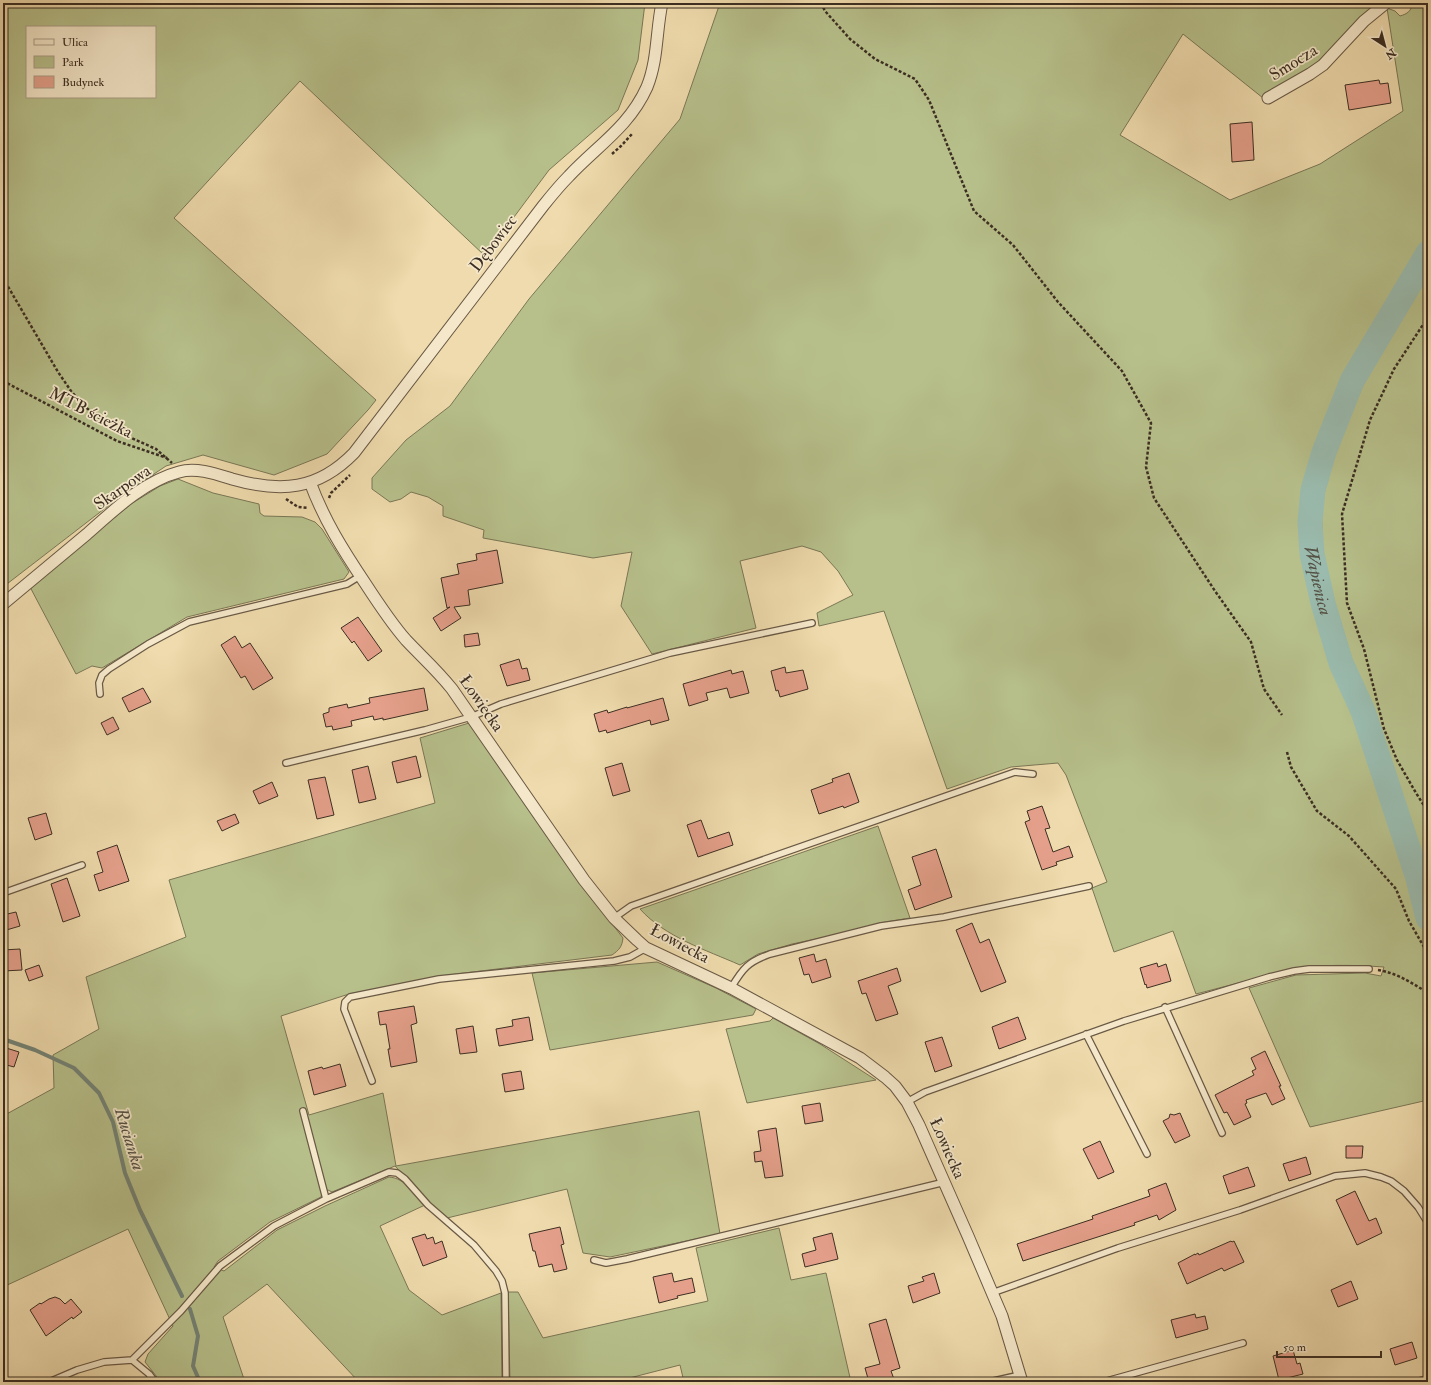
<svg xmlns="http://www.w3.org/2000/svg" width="1431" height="1385" font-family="'IM FELL Double Pica',serif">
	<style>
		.green { fill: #b7c08b; stroke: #7a7756; fill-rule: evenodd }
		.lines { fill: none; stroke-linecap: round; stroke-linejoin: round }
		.stream { stroke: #748376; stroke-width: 4 }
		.river { stroke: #9abbae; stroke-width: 25 }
		.building { fill: #e5a08b; stroke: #3c2e22 }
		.lane-casing { stroke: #695945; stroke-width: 8 }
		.street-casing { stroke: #695945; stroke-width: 13 }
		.path { stroke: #3c2e22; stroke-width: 2.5; stroke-dasharray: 3 2; stroke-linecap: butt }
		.lane { stroke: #f5e8ca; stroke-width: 5.5 }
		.street { stroke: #f5e8ca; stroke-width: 11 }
		.labels { text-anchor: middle; stroke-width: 3.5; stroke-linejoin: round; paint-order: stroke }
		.street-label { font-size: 17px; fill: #3c2e22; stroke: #f5e8ca }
		.water-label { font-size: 18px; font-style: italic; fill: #545145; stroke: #f5e8ca }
	</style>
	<rect width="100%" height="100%" fill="#efdbad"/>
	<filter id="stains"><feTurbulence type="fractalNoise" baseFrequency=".005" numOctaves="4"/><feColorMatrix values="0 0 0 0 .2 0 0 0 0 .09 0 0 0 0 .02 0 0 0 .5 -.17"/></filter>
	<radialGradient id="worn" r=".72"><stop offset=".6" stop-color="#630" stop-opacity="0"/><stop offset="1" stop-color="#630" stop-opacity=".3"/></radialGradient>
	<path class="green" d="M3,3H645L638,60L618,110L549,170L485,256L300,81L174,218L376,400L368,410L327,454L274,475L203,455L166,466L121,496L3,587ZM27,27H155V97H27Z
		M720,3H1380L1321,63L1263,98L1183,34L1120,135L1230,200L1320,164L1403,111L1387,8L1395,11L1400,16C1407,14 1412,11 1412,3H1428V238L1386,306L1348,372L1318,450L1308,489L1304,520L1306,555L1315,605L1332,664L1356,714L1409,877L1419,918L1428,935V1100L1310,1127L1249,988L1296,975L1365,973L1381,976L1384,967C1355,965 1321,964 1292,969L1196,994L1173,931L1114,952L1092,888L1107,882L1066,775L1058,763L1011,767L947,789L884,611L819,626L817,613L853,595L838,571L821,552L802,546L740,561L756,628L652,654L621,606L632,552L593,558L483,538L484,530L443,516V506L428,497L411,492L401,499L390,502L372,489V478L406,440L450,406L529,299L680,119Z
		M1428,269V888L1374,720L1355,670L1333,597L1323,555L1321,505L1334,456L1362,387Z
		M178,479L213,493L259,504L260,513L264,516L302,517L315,522L322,529L349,572L344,579L187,617L102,668L92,666L76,674L30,587L131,504L160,486Z
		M469,723L579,881L623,938C622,947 619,950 612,955L440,976L349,994L281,1016L309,1115L383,1093L396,1166L699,1111L720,1234L610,1257L583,1253L567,1189L447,1218L430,1203L395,1166L332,1192L328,1190L322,1193L321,1197L270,1222L218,1261L214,1267L224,1271L277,1230L325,1206L389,1177C405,1178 414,1194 425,1205L380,1226L409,1290L442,1315L501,1293L502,1382H359L267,1284L223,1317L245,1382H161L145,1362L148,1354L173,1326L128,1229L3,1287V1116L54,1088L53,1055L99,1029L86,977L186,937L169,880L435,803L420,738Z
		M878,826L910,918L880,923L850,932L792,944L758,954L740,965C706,950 665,937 640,909Z
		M657,962L716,988L756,1009L753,1015L550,1050L532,973Z
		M773,1018L820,1044L876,1080L747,1103L726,1029L770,1021Z
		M779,1228L791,1280L826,1273L851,1382H684L680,1365L614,1382H510L508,1292H518L543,1338L708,1301L696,1248Z
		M1428,1375V1382H1401Z"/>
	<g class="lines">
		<path class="stream" d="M3,1039L35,1050L74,1068L99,1093L113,1122L125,1173L140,1210L182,1296
			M190,1309L198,1336L193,1366L200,1382"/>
		<path class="river" id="s1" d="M1428,253L1352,381L1324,452L1313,490L1310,522L1312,554L1323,603L1341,663L1363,711L1417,875L1428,918"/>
	</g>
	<path class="building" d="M1379,80L1380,84L1388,83L1391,103L1349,110L1345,85Z
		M1252,122L1254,160L1232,162L1230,124Z
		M497,550L503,583L468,590L470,605L454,607L461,618L441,631L433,618L450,607L447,608L441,578L459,574L457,564L477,560L476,554Z
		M358,617L382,651L368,661L354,641L352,643L341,628Z
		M478,633L480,645L465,647L464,635Z
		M235,636L242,648L250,643L273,678L253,690L245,676L241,678L221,645Z
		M519,659L522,669L527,668L530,680L507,686L500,665Z
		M785,667L786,673L803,670L808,689L780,697L778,690L776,691L771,671Z
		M731,670L732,674L743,671L749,693L730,698L727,688L706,693L708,700L689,706L683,684Z
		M143,688L151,702L129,712L122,698Z
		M424,688L428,710L383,720V718L374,720L373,716L351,721L352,726L333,730L332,726L326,727L323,714L329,712V708L347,704L348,708L370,703L369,698Z
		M663,698L669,720L651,725L650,720L607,733L606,730L599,732L594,714L607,710L608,713L627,707V708Z
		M113,717L119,729L107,735L101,723Z
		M416,756L421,777L397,783L392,762Z
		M622,763L630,791L613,796L605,768Z
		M368,766L376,799L359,803L352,770Z
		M849,773L859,802L844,808L843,806L819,814L811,790L833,782L832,779Z
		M325,777L334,815L317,819L308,780Z
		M272,782L278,796L259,804L253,791Z
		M1042,806L1050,828L1045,829L1053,852L1069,846L1073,857L1056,862L1057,865L1042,870L1025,822L1030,820L1027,811Z
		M46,813L52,834L35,840L28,818Z
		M235,814L239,823L222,831L217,821Z
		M701,820L708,839L729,832L733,845L698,857L687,825Z
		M117,845L129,881L99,891L94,875L103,872L97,852Z
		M936,849L952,897L915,910L908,890L921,885L912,857Z
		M67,878L80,916L63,922L51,884Z
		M16,912L20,926L3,931V915Z
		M972,923L980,943L989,939L1006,982L981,992L956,930Z
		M20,949L22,970L3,971V950Z
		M814,954L816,962L826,959L831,977L812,983L809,974L804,975L799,958Z
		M1157,963L1158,967L1166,964L1171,981L1147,988L1146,984L1145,985L1140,968Z
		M39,965L43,976L29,981L25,970Z
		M897,968L901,981L888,986L898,1014L876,1021L866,993L862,994L858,981Z
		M414,1006L417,1023L411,1025L417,1062L391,1067L388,1049H390L386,1024L380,1025L378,1012Z
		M529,1017L533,1040L499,1046L496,1029L513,1026L512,1020Z
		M1018,1017L1026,1039L999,1049L992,1027Z
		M473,1026L477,1052L460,1054L456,1029Z
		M942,1037L952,1066L935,1072L925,1042Z
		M3,1047L19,1052L14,1067L3,1064Z
		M1265,1051L1281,1086H1279L1285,1099L1272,1105L1266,1093L1246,1100L1247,1103L1245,1104L1251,1117L1234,1125L1227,1112L1224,1113L1215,1095L1254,1075L1252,1071L1256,1069L1251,1058Z
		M340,1064L346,1086L314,1095L308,1071L322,1067L323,1069Z
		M521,1071L524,1089L505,1092L502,1074Z
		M820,1103L823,1121L805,1124L802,1106Z
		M1180,1113L1190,1136L1175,1143L1163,1121L1169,1118L1170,1114L1174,1115Z
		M776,1128L783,1176L765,1178L762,1161L755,1162L754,1152L761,1151L758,1131Z
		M1100,1141L1114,1172L1098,1179L1083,1149Z
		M1346,1146H1363L1362,1158H1346Z
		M1306,1157L1311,1174L1289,1181L1283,1164Z
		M1248,1167L1255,1186L1229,1194L1223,1176Z
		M1166,1183L1176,1210L1159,1220L1157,1215L1134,1223L1135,1225L1023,1261L1017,1244L1093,1219L1092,1216L1150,1196L1148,1190Z
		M1355,1191L1369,1221L1376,1218L1382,1233L1357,1245L1336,1200Z
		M560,1227L564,1244L561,1245L567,1269L554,1272L552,1264L539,1267L535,1251H533L529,1234Z
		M832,1233L838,1259L805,1267L802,1254L816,1250L813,1238Z
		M425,1234L427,1239L433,1237L435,1244L442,1241L447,1257L423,1266L412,1238Z
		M1231,1241L1232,1242L1234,1241L1244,1262L1224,1271L1222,1268L1187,1284L1178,1263L1195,1254V1255L1198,1253L1199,1255Z
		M672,1273L674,1282L692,1278L695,1292L677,1296L678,1298L659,1303L653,1277Z
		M934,1273L940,1293L913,1303L908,1286L924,1281L922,1277Z
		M1351,1281L1358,1299L1338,1307L1331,1290Z
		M55,1297L60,1299L65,1304L71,1299L82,1312L73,1319L72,1317L46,1336L30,1310L40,1303L41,1304L49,1299Z
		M1195,1314L1196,1318L1205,1316L1208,1329L1176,1338L1171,1320Z
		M886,1319L900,1368L891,1371L895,1382H869L865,1368L880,1364L869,1324Z
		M1412,1342L1417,1358L1395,1365L1390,1349Z
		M1293,1350L1297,1364L1300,1363L1303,1374L1279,1380L1273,1356Z"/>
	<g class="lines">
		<g class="lane-casing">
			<path id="lane" d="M100,694L99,683L102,675L109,669L148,644L189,622L347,584L360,576
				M286,763L425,730L471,717L501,704L670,653L812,623
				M3,893L82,865
				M614,918L631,906L1015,772L1033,774
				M731,988C743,968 748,962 770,954L881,926L944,917L1089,886
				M1165,1007L1222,1133
				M1086,1034L1147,1154
				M372,1081L344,1009L345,1002L350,997L439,979L614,961L630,957L646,948
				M907,1102L925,1092L1124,1021L1269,977L1294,971L1309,969H1369
				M303,1111L326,1199
				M594,1260L606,1263L627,1259L945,1182
				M992,1293L1118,1248L1240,1210L1335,1176L1365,1173L1381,1177L1391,1181L1404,1191L1418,1207L1428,1223
				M132,1360L181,1311L220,1266L274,1226L326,1199L389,1172L397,1173L405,1179L428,1205L474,1245L496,1271L502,1281L505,1293L506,1382
				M49,1382L77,1370L104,1362L132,1360L149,1374L155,1382
				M989,1382L1020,1375
				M1103,1382L1243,1343"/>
		</g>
		<g class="street-casing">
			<path id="street" d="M1268,98L1310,74L1323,65L1364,21L1386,3
				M310,482C324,520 343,550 365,583C378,603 391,623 406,640C422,657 437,670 452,689L584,880L614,918L637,940L646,948L731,988L860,1058L885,1077L895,1086L907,1102L919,1125L968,1236L1002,1316L1022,1382
				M3,604C31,581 59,557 87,534C113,511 144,481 179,472C196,467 216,474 232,479C281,493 318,490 354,453L543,206C551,196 560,185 569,176C597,146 629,127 647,87C658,60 656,31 662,3"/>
		</g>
		<path class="path" d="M821,3L825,11L850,39L875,59L915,79L929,100L974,211L1013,245L1058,302L1122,371L1151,423L1146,467L1154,498L1215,591L1251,642L1264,689L1282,715
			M612,154L621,146L632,134
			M3,278L58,372L71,391L82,404L95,415L127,436L156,449L172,463
			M1428,317L1394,369L1370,420L1342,514L1347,603L1364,649L1384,729L1397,760L1416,793L1428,812
			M3,381L117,441L167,458
			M329,498L331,493L350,475
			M286,499L298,507L308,508
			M1287,752L1291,767L1317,811L1349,836L1396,889L1409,921L1428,954
			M1378,970C1397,973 1412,983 1428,993"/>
		<use href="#lane" class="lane"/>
		<use href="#street" class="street"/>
	</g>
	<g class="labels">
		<g class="street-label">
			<text transform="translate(1293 62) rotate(-32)" y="6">Smocza</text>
			<text transform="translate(493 243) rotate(-53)" y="6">Dębowiec</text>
			<text transform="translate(91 412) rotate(27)" y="6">MTB ścieżka</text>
			<text transform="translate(122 487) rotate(-35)" y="6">Skarpowa</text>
			<text transform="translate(482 703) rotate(55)" y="6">Łowiecka</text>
			<text transform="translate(680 943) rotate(28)" y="6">Łowiecka</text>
			<text transform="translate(948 1148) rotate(66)" y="6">Łowiecka</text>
		</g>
		<g class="water-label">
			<text dy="6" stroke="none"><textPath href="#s1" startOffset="356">Wapienica</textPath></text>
			<text transform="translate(130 1139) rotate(73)" y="6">Rucianka</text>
		</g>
	</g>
	<rect width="1431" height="1385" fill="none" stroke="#efdbad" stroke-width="16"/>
	<rect x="4" y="4" width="1423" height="1377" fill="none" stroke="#3c2e22" stroke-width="2"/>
	<rect x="8" y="8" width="1415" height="1369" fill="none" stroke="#3c2e22"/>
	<rect x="26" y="26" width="130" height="72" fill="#f5e8ca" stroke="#ab9e87"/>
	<rect x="34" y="39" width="20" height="6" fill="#f5e8ca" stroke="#ab9e87"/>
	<text x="62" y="46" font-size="12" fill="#3c2e22">Ulica</text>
	<rect x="34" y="56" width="20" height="12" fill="#b7c08b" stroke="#ab9e87"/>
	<text x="62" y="66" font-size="12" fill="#3c2e22">Park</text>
	<rect x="34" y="76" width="20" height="12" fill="#e5a08b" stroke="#ab9e87"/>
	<text x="62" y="86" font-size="12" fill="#3c2e22">Budynek</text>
	<g transform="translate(1385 46) rotate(144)" stroke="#f5e8ca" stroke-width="3" paint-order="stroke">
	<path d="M0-3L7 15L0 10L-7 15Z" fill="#3c2e22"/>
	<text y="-6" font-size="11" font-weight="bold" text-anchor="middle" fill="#3c2e22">N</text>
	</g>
	<path d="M1277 1351v6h104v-6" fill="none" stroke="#3c2e22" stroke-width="2"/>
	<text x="1283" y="1351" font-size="12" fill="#3c2e22" stroke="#f5e8ca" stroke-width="3" paint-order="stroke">50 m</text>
	<rect width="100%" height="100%" filter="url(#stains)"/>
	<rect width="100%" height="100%" fill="url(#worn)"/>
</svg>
